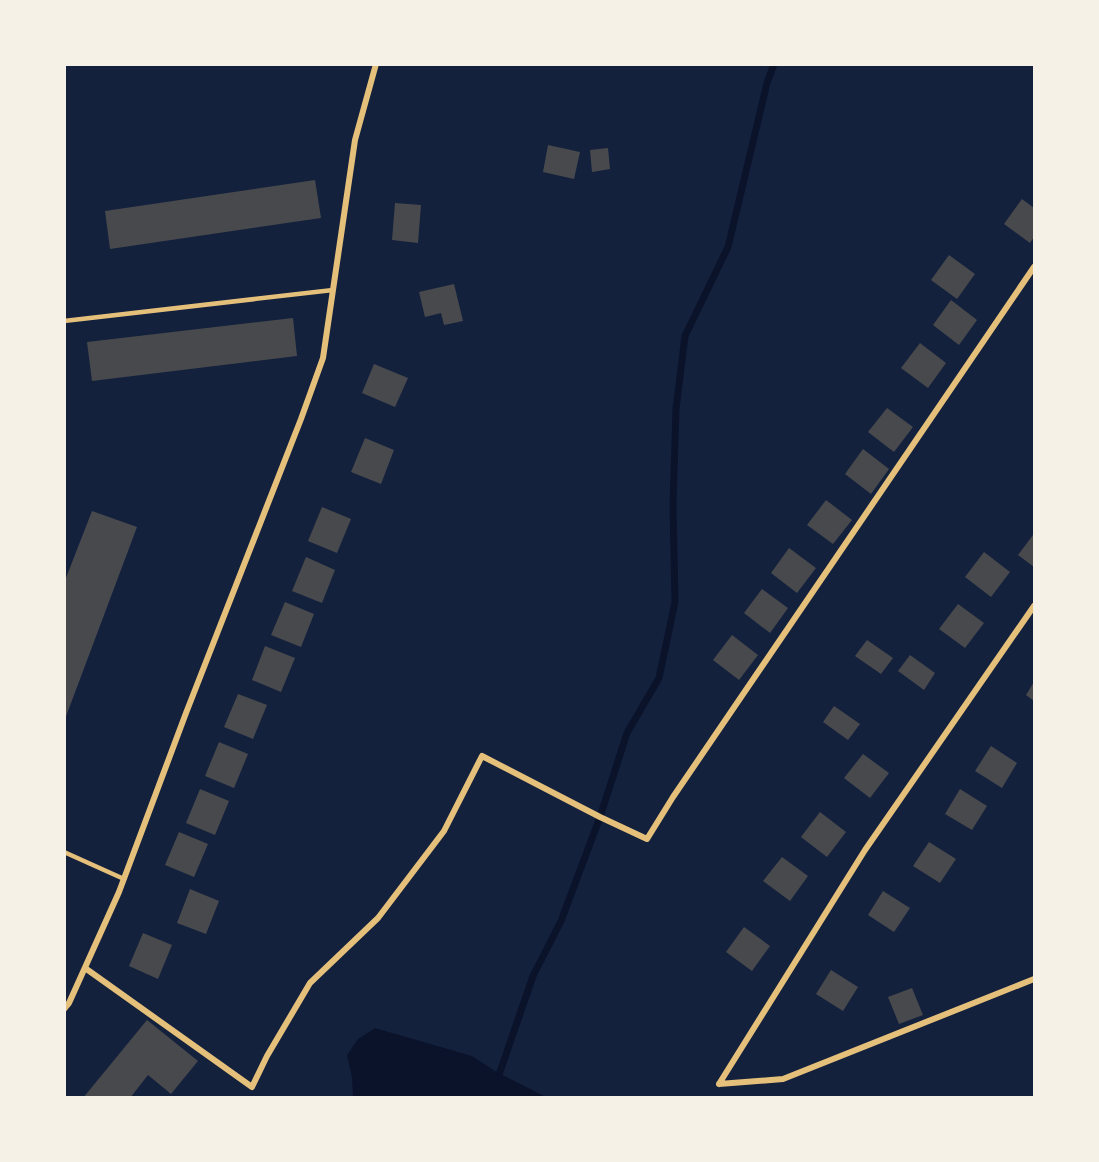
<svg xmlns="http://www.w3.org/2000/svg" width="1099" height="1162" font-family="'Source Sans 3',sans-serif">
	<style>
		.water { fill: #0b132b }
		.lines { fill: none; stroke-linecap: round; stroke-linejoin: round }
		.stream { stroke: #0b132b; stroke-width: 7 }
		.building { fill: #48494c }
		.service { stroke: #e5c07b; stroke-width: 4.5 }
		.minor { stroke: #e5c07b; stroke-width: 6 }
	</style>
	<rect width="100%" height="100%" fill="#14213d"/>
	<path class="water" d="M375,1028L472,1056L495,1071L546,1097H353L352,1078L347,1055L358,1039Z"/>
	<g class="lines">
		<path class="stream" d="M491,1098L533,976L561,921L600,817L627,733L659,678L675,602L673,504L676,409L685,336L728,247L767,83L774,64"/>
	</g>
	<path class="building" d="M548,145L580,152L574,179L543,172Z
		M608,148L610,169L592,172L590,150Z
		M315,180L321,218L110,249L105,211Z
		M1022,199L1034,208V237L1030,243L1004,224Z
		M395,203L421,205L418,243L392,240Z
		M949,255L975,274L957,299L931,280Z
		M454,284L463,321L444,325L441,313L425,317L419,292Z
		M951,300L977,320L959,345L933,325Z
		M293,318L297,356L92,381L87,342Z
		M920,343L946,363L928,388L901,368Z
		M374,364L408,378L395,407L362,393Z
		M887,408L913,427L894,452L868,432Z
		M365,438L394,450L381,484L351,472Z
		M863,449L889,469L871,494L845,474Z
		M826,500L852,520L833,544L807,525Z
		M322,507L351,519L337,553L308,541Z
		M92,511L137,527L65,719L64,583Z
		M1033,535L1034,536V567L1018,555Z
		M789,548L816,568L797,593L771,573Z
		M984,552L1010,572L991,597L965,577Z
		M306,557L335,570L322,603L292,591Z
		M762,589L788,608L770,633L744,613Z
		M285,602L314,614L301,647L271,635Z
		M958,604L984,623L965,648L939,629Z
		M732,635L758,655L739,680L713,660Z
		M867,640L893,658L881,674L855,656Z
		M265,646L295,658L281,692L252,680Z
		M910,655L935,673L924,690L898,671Z
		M1034,682V701L1026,695Z
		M238,694L267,705L253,739L224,727Z
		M834,706L860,724L848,740L823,722Z
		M219,742L248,754L234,788L205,776Z
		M991,746L1017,763L1002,788L975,771Z
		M863,754L889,773L870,798L844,778Z
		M200,789L229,801L215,835L186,823Z
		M960,789L987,806L972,830L945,814Z
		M820,812L846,832L827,857L801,837Z
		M179,832L208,844L194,877L165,865Z
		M929,842L956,859L940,883L913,866Z
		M782,857L808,876L790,901L763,881Z
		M190,889L219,901L206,934L177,923Z
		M883,891L910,908L894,932L868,915Z
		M744,927L770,946L752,971L726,952Z
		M143,933L172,945L158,979L129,966Z
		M831,970L858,987L843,1011L816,994Z
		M912,988L923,1015L899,1024L888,997Z
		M147,1020L198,1061L171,1094L148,1075L130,1098H83Z"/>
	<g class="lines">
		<path class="service" d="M64,321L333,290
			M64,852L124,879"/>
		<path class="minor" d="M85,968L252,1087L267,1056L310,983L378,918L444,831L482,756L600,817L647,839L673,797L1034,267
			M64,1009L69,1003L119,892L186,713L301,419L323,358L355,140L376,64
			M719,1084L865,850L1034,606
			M719,1084L783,1079L1034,979"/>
	</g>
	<rect width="1099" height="1162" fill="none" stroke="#f6f1e7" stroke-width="132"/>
</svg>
